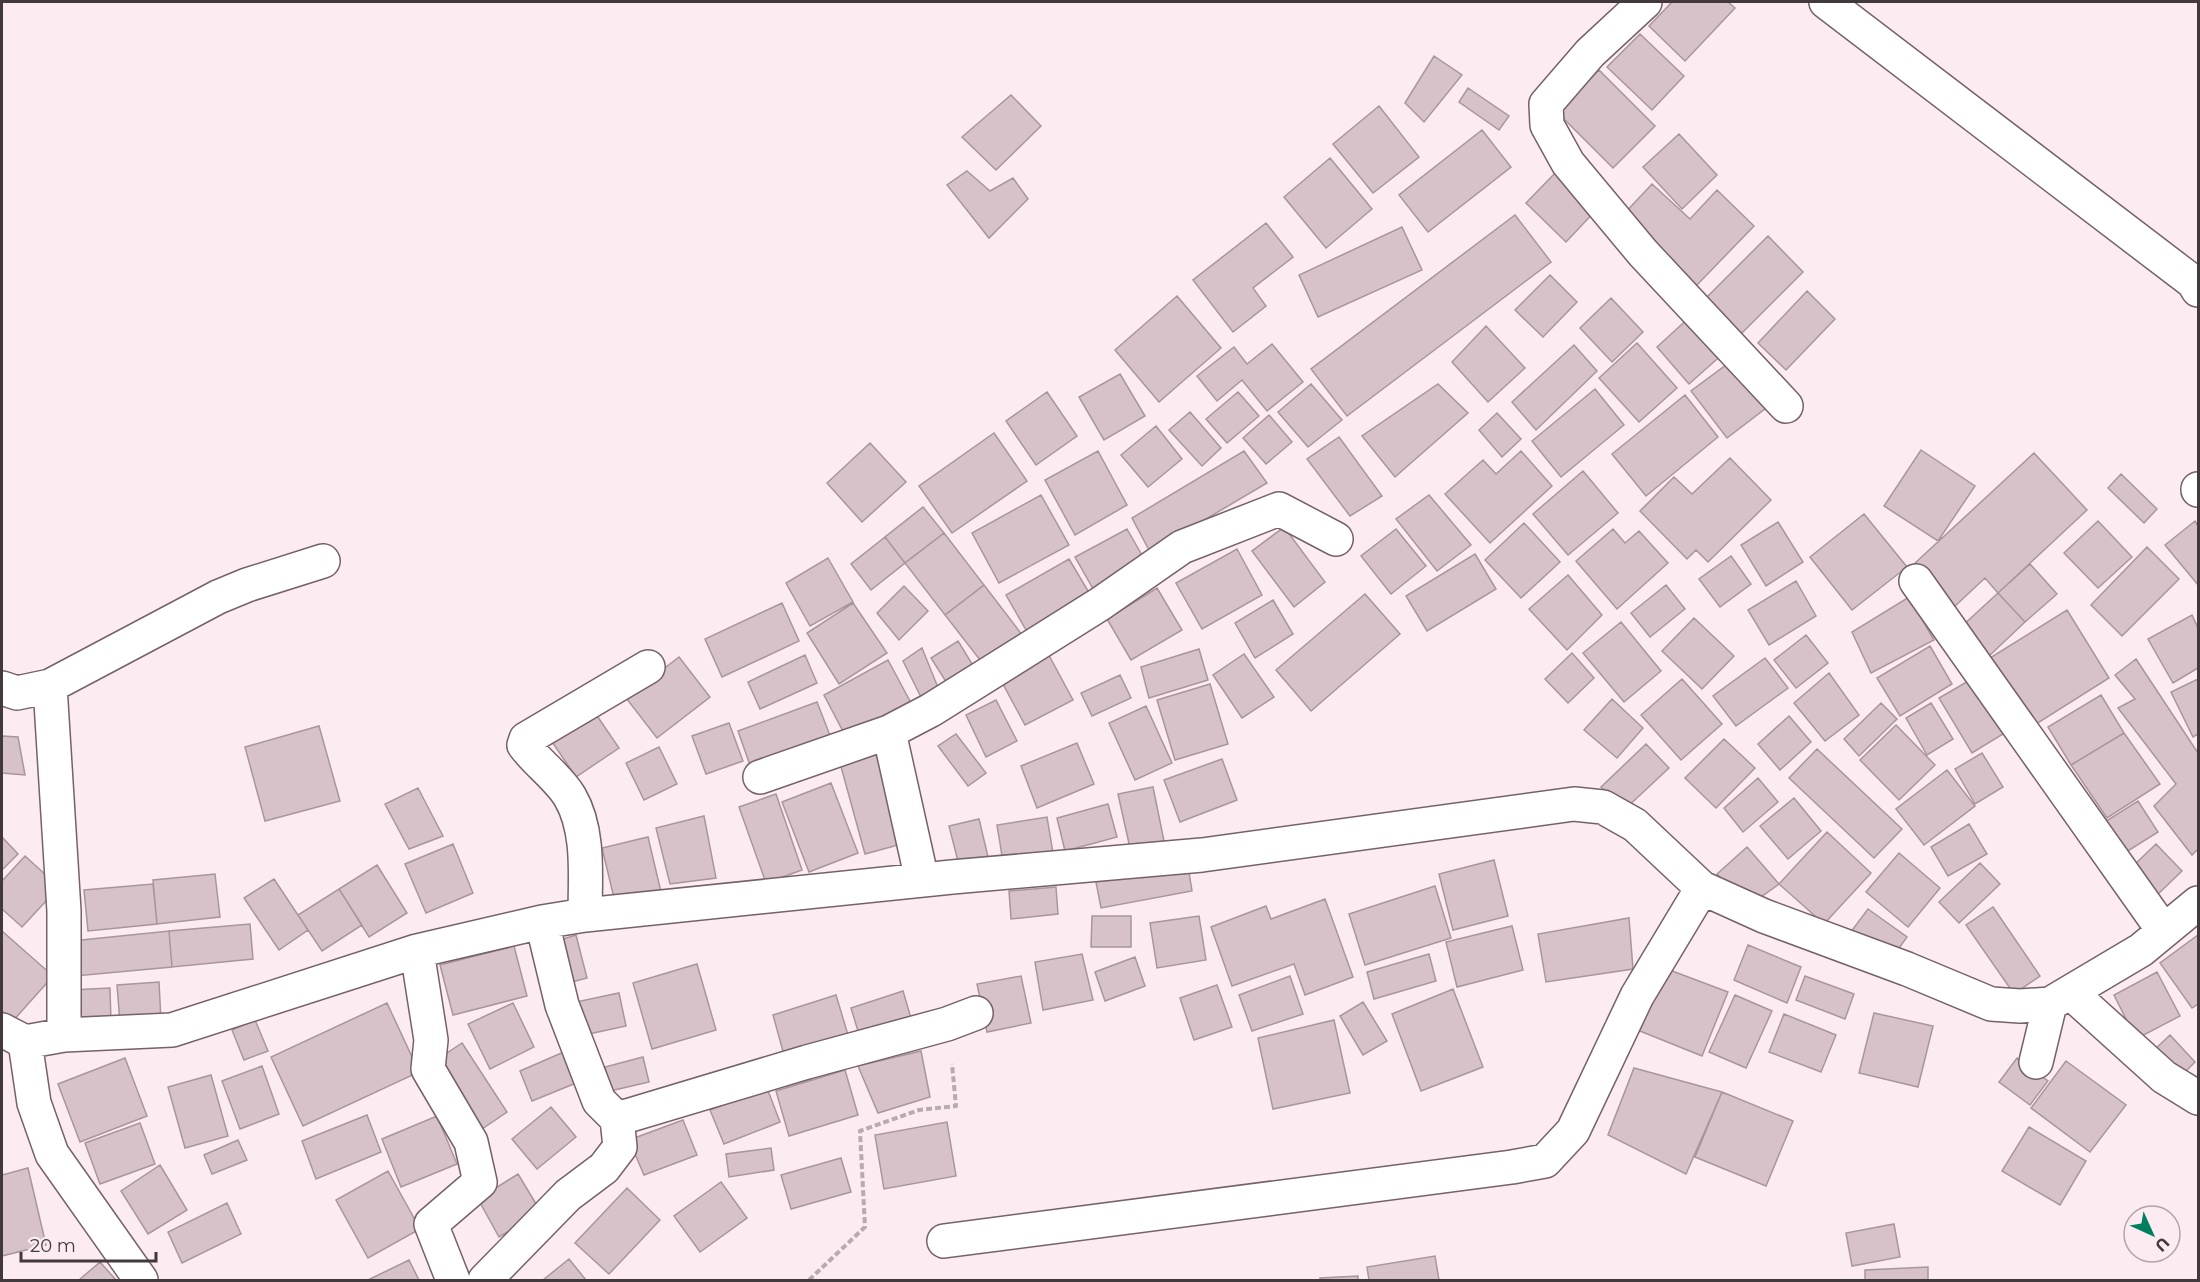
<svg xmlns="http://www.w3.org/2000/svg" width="2200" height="1282" font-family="Montserrat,sans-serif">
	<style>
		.building { fill: #d7c2ca; stroke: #a9959d; stroke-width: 1.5 }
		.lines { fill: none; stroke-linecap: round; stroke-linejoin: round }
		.street-casing { stroke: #756269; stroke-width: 36 }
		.path { stroke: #b8aaaf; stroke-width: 4; stroke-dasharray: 6 3; stroke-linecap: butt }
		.street { stroke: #fff; stroke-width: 33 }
	</style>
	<rect width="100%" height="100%" fill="#fdebf2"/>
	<path class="building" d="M1672,2H1728L1735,8L1685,61L1649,26Z
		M1640,34L1684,76L1652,110L1607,67Z
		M1434,56L1462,75L1424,122L1405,103Z
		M1599,70L1655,126L1613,168L1557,112Z
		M1468,88L1509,116L1499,130L1459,102Z
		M1011,95L1041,126L996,170L962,137Z
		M1379,106L1419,157L1373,193L1333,144Z
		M1482,130L1511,167L1428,232L1399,195Z
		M1679,134L1717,175L1682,209L1643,167Z
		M1330,158L1372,209L1326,248L1284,197Z
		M1560,168L1599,207L1566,242L1526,203Z
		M967,171L990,191L1013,178L1028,199L989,238L947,185Z
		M1652,184L1690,219L1717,190L1754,226L1696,286L1622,216Z
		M1515,215L1551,262L1347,416L1311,369Z
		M1266,223L1293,257L1253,288L1266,306L1233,332L1193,280Z
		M1402,227L1422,270L1318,317L1299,275Z
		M1768,236L1803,272L1735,340L1700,304Z
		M1550,275L1577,302L1543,337L1515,310Z
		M1807,291L1835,319L1786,370L1758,343Z
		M1177,296L1221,348L1159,402L1115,350Z
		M1611,298L1643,332L1612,362L1580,328Z
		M1693,314L1725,352L1689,384L1657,347Z
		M1486,326L1525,368L1488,402L1452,362Z
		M1637,343L1677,388L1639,422L1599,378Z
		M1272,344L1303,382L1267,411L1242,380L1217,401L1197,376L1234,347L1247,364Z
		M1574,345L1597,371L1536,430L1512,402Z
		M1734,359L1770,405L1727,438L1691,391Z
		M1120,374L1145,416L1104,440L1079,397Z
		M1311,384L1342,420L1308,447L1278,412Z
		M1438,384L1468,413L1395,477L1362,436Z
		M1595,389L1624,425L1561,477L1532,441Z
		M1047,392L1077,436L1036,465L1006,421Z
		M1238,392L1259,416L1227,443L1206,419Z
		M1685,395L1718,437L1646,496L1612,454Z
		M1190,412L1221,448L1202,466L1169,430Z
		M1497,413L1521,439L1502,457L1479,430Z
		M1269,415L1292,442L1266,464L1243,438Z
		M1156,426L1182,459L1148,487L1121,455Z
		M994,433L1027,481L952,533L919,486Z
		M1339,437L1382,496L1350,516L1307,459Z
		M870,443L906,482L862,522L827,483Z
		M1921,450L1975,486L1938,541L1884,506Z
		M1098,451L1127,505L1075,535L1045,480Z
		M1244,451L1267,483L1150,552L1132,518Z
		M1521,451L1552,486L1490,543L1445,494L1483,460L1496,474Z
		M2034,453L2087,510L1998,593L1985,578L1954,607L1914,564Z
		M1730,458L1771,500L1708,562L1696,550L1687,559L1640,511L1674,477L1692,494Z
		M1583,471L1618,513L1568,555L1533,514Z
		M2121,474L2157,509L2144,523L2108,488Z
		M1041,495L1069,545L999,583L972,533Z
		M1429,495L1471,545L1437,571L1396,519Z
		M923,507L944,533L905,563L885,537Z
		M1864,514L1907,567L1852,610L1810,557Z
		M2098,521L2132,557L2098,588L2064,553Z
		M2195,521L2198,526V585L2165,545Z
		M1778,522L1803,562L1766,586L1741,545Z
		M1524,523L1560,562L1521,598L1485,560Z
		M1284,527L1325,582L1294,607L1252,551Z
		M1127,529L1147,564L1096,594L1075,557Z
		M1396,529L1426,566L1391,594L1361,556Z
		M1613,529L1625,543L1639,531L1668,563L1617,609L1576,561Z
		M944,533L984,585L945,615L905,563Z
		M885,537L905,563L871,590L851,564Z
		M2147,547L2179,579L2122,636L2091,605Z
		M1237,549L1262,595L1202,629L1176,583Z
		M1475,554L1496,589L1427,631L1406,596Z
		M1731,556L1751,584L1720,607L1699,579Z
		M828,558L853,602L810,626L786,583Z
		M1069,559L1094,601L1030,637L1006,595Z
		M2030,564L2057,594L2025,622L1998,593Z
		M1568,575L1602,615L1567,650L1529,609Z
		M1796,581L1816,616L1769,645L1748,610Z
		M984,585L1026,640L987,669L945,615Z
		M1666,585L1685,609L1650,637L1631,613Z
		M904,586L928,611L899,640L877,613Z
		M1157,588L1182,630L1131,660L1107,619Z
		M1998,593L2025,622L1988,657L1961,627Z
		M1365,594L1400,634L1311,711L1276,670Z
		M1909,597L1934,640L1871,673L1852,632Z
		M1273,600L1293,634L1255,658L1235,623Z
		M782,603L799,641L722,677L705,639Z
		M853,603L887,653L839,684L807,633Z
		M2067,610L2109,678L2033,726L1990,658Z
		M2192,615L2198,628V668L2173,683L2148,639Z
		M1694,618L1734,656L1702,689L1662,651Z
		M1621,622L1661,671L1624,702L1583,653Z
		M1806,635L1828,663L1796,688L1774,660Z
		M958,641L977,672L950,688L931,658Z
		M1044,646L1073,700L1025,725L997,673Z
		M1930,646L1952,684L1900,716L1877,678Z
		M922,648L939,690L921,697L903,661Z
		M1199,649L1208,680L1149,698L1141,667Z
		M1572,653L1594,678L1568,703L1545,679Z
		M1244,654L1274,697L1242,718L1213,675Z
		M805,655L817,683L760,709L748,682Z
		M679,657L710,697L657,738L626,698Z
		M1765,658L1788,688L1736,726L1713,696Z
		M2136,659L2198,753V849L2192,855L2154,806L2176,784L2118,708L2135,699L2115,675Z
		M888,660L911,703L847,739L824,695Z
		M1829,673L1859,715L1825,741L1794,703Z
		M1120,675L1131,698L1092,716L1081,693Z
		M1682,679L1722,724L1681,760L1641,715Z
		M2198,679V734L2193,737L2171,692Z
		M1970,680L2003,734L1972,753L1939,698Z
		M1210,684L1228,744L1175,760L1157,700Z
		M2101,695L2124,733L2071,765L2048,727Z
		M1612,699L1643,728L1617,758L1584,730Z
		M996,700L1017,741L986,757L966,715Z
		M817,702L831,738L751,768L738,731Z
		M1881,703L1897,719L1859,756L1844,739Z
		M1931,703L1953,739L1927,755L1906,718Z
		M589,704L619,748L576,777L546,733Z
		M1146,706L1172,763L1135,780L1109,723Z
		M1789,716L1811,742L1780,770L1758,744Z
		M729,723L743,761L706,774L692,736Z
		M1896,725L1935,765L1899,800L1860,760Z
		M319,726L340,801L265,821L245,747Z
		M2124,733L2160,784L2107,818L2071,765Z
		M956,734L986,773L968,786L938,746Z
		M2,736L18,737L25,775L2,773Z
		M1724,739L1755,768L1716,808L1685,778Z
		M1077,743L1094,784L1037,808L1021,766Z
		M1646,744L1669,768L1623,811L1601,787Z
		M659,747L677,784L644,800L626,763Z
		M1817,749L1902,829L1874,858L1789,778Z
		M885,751L909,842L865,854L840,763Z
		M1982,753L2003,787L1975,804L1955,769Z
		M1222,759L1237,800L1180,822L1164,780Z
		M1947,770L1975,806L1924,845L1896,809Z
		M1758,778L1778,802L1743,832L1724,808Z
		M831,783L858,853L809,872L782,802Z
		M1153,787L1164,841L1130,848L1118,794Z
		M418,788L443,836L409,849L385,804Z
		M776,794L802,870L766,883L739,807Z
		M1794,798L1821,831L1788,859L1760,826Z
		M2138,801L2158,832L2120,856L2100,825Z
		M1108,804L1117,837L1065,851L1057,818Z
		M704,816L716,878L670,884L656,828Z
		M1047,817L1053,853L1003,862L997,825Z
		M979,819L989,861L960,869L949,826Z
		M1969,824L1987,854L1948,876L1931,847Z
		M1827,832L1871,873L1824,924L1779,884Z
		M2,837L18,854L2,870Z
		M648,837L661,892L615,902L602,848Z
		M453,844L473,893L426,913L405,864Z
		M2156,844L2182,871L2157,895L2131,868Z
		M1747,847L1779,884L1747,907L1717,874Z
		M1899,853L1940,888L1908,927L1866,892Z
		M25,856L59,887L22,927L2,909V881Z
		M1494,860L1508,916L1453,930L1439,874Z
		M1980,863L2000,884L1959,923L1939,902Z
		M377,865L407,913L369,937L339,889Z
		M1188,866L1192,891L1101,908L1096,882Z
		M215,874L220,917L157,924L153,880Z
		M274,879L308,930L279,950L244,898Z
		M153,884L157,924L88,931L84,890Z
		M1435,886L1451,938L1365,965L1349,914Z
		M1056,887L1058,914L1011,919L1009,891Z
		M339,889L362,925L322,951L298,915Z
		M1325,899L1353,977L1305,995L1294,964L1232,986L1211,927L1266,906L1271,919Z
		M1993,907L2040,976L2014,994L1966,925Z
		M1868,909L1907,937L1890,961L1850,933Z
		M1092,916H1131V947H1091Z
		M1199,916L1206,960L1157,968L1150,923Z
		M1629,918L1633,969L1546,982L1538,934Z
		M250,924L253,959L172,967L169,931Z
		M1512,926L1523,970L1457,987L1446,942Z
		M2,931L53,976L12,1022L2,1016Z
		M169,931L172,967L75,976L72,941Z
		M576,935L587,978L568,983L557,941Z
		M2198,935V1004L2192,1008L2160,963Z
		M1748,945L1801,967L1787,1003L1734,980Z
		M514,946L527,996L453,1015L440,965Z
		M1082,954L1093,1000L1043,1010L1035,962Z
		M1429,954L1436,981L1374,999L1367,972Z
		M1135,957L1145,986L1105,1001L1095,972Z
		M697,964L716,1030L652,1049L633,983Z
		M1659,966L1728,992L1702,1056L1635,1029Z
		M2157,972L2180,1016L2136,1039L2114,995Z
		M1021,976L1031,1023L987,1032L977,984Z
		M1290,976L1303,1014L1252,1031L1239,995Z
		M1805,976L1854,994L1845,1019L1796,1000Z
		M159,982L161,1020L120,1023L117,985Z
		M1217,985L1232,1027L1194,1040L1180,998Z
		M110,988L111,1022L72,1024L70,990Z
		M1453,989L1483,1067L1421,1091L1392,1014Z
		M903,991L913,1025L861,1041L851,1008Z
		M619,993L626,1026L584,1035L576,1002Z
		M836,995L848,1035L784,1055L773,1015Z
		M1735,995L1772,1011L1746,1068L1709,1052Z
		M1363,1002L1387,1041L1363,1055L1340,1016Z
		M387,1003L419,1072L303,1126L271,1057Z
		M513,1003L534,1047L490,1069L468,1024Z
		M1874,1013L1933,1026L1918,1087L1859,1073Z
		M1784,1014L1836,1035L1821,1072L1769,1052Z
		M255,1020L268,1051L244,1060L232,1030Z
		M1334,1020L1350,1093L1273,1109L1258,1038Z
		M2170,1035L2195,1062L2177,1080L2151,1053Z
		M462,1043L507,1112L479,1131L435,1061Z
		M573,1048L586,1079L532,1101L520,1071Z
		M921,1051L930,1097L878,1113L858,1066Z
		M643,1057L649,1082L610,1091L605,1067Z
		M125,1058L147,1116L80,1142L58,1084Z
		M2017,1058L2048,1081L2030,1105L1999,1082Z
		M2066,1061L2126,1105L2090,1152L2031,1108Z
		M262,1066L279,1114L240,1129L222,1081Z
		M1634,1068L1722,1092L1686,1174L1608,1135Z
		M845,1070L858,1115L789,1136L776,1091Z
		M211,1075L228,1136L185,1148L168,1087Z
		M767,1088L780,1122L724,1144L710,1110Z
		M1722,1092L1793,1121L1766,1186L1695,1157Z
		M551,1107L576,1137L537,1169L512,1139Z
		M367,1115L381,1152L316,1179L302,1141Z
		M437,1116L457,1164L401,1187L382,1139Z
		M683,1120L697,1155L644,1175L629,1140Z
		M947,1122L956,1176L884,1189L875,1135Z
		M140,1123L155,1164L100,1184L85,1143Z
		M2029,1127L2086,1161L2060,1205L2002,1171Z
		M238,1140L247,1160L212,1174L204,1155Z
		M771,1148L774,1170L729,1177L726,1154Z
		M841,1158L851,1192L791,1209L781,1175Z
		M160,1165L187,1210L148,1234L121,1191Z
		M28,1168L46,1245L2,1256V1175Z
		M388,1171L420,1229L368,1258L336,1200Z
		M518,1174L541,1212L499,1237L478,1199Z
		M721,1182L747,1218L700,1252L674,1216Z
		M627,1188L660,1220L609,1274L575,1243Z
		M227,1203L241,1234L182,1263L168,1232Z
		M1894,1224L1900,1257L1852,1266L1846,1233Z
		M1435,1256L1439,1280H1369L1367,1267Z
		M569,1259L586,1280H543Z
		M409,1260L419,1280H368Z
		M100,1262L116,1280H79Z
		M1928,1267V1280H1865V1270Z
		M1358,1276V1280H1320V1278Z"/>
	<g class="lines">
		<g class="street-casing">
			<path id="street" d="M1645,2L1590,53L1546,104L1547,125L1568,163L1643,253L1786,406
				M1826,2L2193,282L2198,290
				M2198,490V489
				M1916,581L2163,930
				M50,686L64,911V1035
				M2,688L17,693L50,686L218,597L247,585L323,561
				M760,777L889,732
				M922,880L889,732L931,710L1100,604L1182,547L1279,509L1336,539
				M585,915C585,878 590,831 570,797C559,778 537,763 524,745L526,739L648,667
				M417,951L431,1040L428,1069L471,1142L480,1182L431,1224L453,1280
				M2071,993L2164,1077L2198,1098
				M2,1030L25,1042L64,1035L172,1030L417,951L542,922L585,915L952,877L1202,855L1574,804L1603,807L1635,825L1702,888L1764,916L1907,969L1991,1004L2020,1006L2050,1004L2141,950L2198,903
				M25,1042L34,1103L52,1154L141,1280
				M2036,1062L2050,1004
				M617,1119L807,1062L947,1024L976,1013
				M944,1241L1512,1167L1545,1161L1573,1131L1637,996L1702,888
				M485,1280L568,1195L604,1168L620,1147L617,1119L599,1101L562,1005L542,922"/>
		</g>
		<path class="path" d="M809,1280L865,1227L860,1131L919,1110L956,1106L952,1064"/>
		<use href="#street" class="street"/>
	</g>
	<rect width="2200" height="1282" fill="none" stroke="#42393d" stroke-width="6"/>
	<g transform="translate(2152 1234) rotate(135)"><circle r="28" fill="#fdebf2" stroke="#b2a4aa" stroke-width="1.5"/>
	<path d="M0-4.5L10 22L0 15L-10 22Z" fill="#007f5f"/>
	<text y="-9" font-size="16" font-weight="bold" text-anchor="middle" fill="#42393d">U</text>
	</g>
	<path d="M21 1252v9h135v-9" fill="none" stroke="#42393d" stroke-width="3"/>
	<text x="30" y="1252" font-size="18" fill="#42393d" stroke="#fdebf2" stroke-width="4.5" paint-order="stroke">20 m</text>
</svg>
